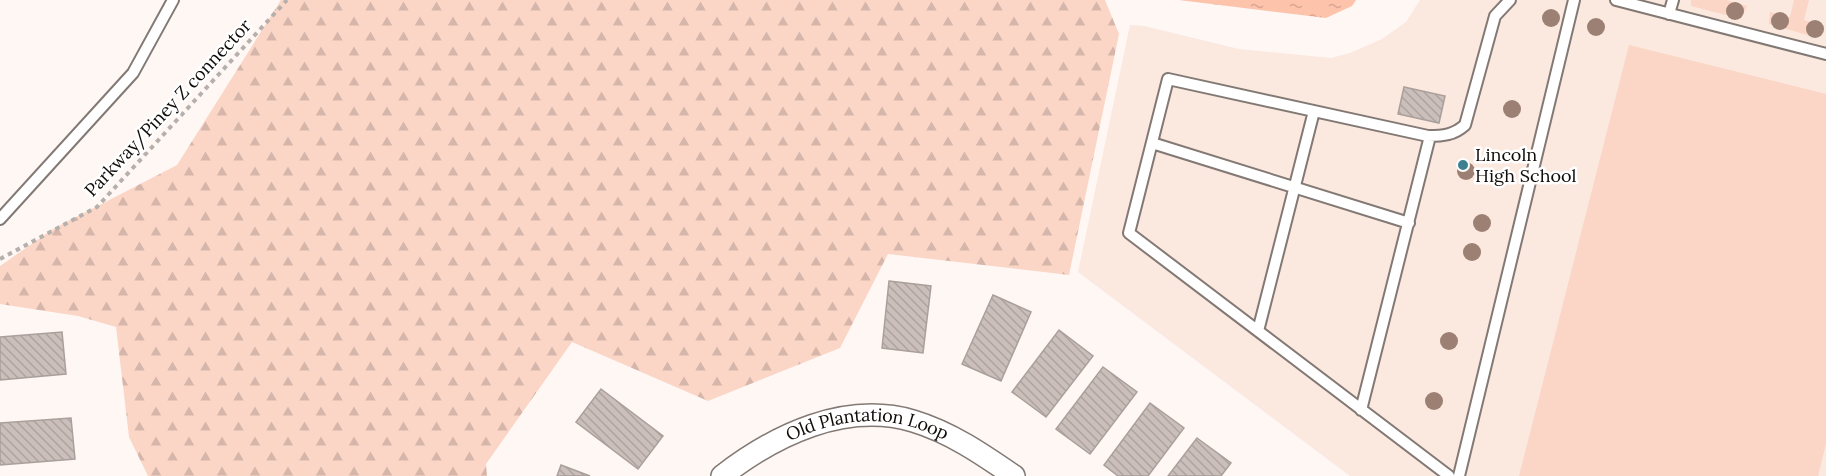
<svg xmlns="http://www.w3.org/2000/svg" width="1826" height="476" font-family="Lora,serif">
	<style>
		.built { fill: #fbe8df }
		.grass { fill: #fbd6c7 }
		.forest { fill: url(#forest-firs) }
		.water { fill: url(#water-ripples) }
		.building { fill: url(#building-back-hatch); stroke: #aa9f9a; stroke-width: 1.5 }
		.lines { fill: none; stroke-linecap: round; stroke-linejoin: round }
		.lane-casing { stroke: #837974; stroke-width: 14 }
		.street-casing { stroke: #837974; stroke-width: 24 }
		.path { stroke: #b6b0ad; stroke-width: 4; stroke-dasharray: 4.5 4.5; stroke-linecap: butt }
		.lane { stroke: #fff; stroke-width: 10 }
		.street { stroke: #fff; stroke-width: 21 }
		.tree { fill: #9b8073 }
		.poi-dot { fill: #3c7f90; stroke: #fff; stroke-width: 2 }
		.labels { text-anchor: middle; stroke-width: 5; stroke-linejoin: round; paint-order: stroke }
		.street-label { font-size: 18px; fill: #0f0b09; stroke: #fff }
		.poi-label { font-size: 18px; fill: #0f0b09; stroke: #fff; text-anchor: start }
	</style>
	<defs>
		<pattern id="forest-firs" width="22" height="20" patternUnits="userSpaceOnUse" patternTransform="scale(1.5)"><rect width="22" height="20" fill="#fbd6c7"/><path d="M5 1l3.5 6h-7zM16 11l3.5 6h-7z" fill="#d6b6aa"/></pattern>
		<pattern id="water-ripples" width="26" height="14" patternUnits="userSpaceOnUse" patternTransform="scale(1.5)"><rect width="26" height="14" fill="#fdc3ab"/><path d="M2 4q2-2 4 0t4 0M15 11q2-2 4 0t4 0" fill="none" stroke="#d8a692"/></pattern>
		<pattern id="building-back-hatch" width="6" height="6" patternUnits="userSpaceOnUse" patternTransform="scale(1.5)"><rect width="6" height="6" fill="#cbbfbb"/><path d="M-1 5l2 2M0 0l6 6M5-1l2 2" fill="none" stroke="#ada39f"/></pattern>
	</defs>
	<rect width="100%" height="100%" fill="#fef7f4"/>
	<path class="built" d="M1420,0H1826V476H1350L1078,272L1130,25L1144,26L1239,49L1331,58L1350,53L1382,39L1406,22Z"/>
	<path class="grass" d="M1691,0H1726L1747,6L1741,19L1691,6Z
		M1794,0H1809L1804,20L1822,26L1817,36L1814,37L1769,24L1770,12L1790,17Z
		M1629,45L1826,94V444L1818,476H1519Z"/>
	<path class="forest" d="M281,0H1105L1119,34L1069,275L888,254L840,348L708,401L572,342L486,464L487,476H148L129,437L116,327L78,316L0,304V266L53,229L177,165Z"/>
	<path class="water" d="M1179,0H1356L1352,6L1326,18Z"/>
	<path class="building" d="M1404,87L1445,96L1439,123L1398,114Z
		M889,281L931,286L923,353L882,348Z
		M993,295L1031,312L1001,381L962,364Z
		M1059,330L1093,356L1046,417L1012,392Z
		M62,332L66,374L0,380V337Z
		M1103,367L1137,392L1090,454L1056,429Z
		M601,389L663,436L638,469L576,422Z
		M1150,403L1184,428L1148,476H1118L1104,465Z
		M71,418L75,459L0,465V423Z
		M1197,438L1231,463L1221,476H1168Z
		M561,465L590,476H557Z"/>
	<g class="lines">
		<g class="lane-casing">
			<path id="lane" d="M1616,0L1826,54
				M1669,14L1673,0
				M1152,143L1409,223
				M0,219L133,73L173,0
				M1258,331L1314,111
				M1361,410L1430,136
				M1449,476L1129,233L1168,79L1428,136C1443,136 1454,135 1465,125L1495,16L1510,0
				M1459,476L1574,0"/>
		</g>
		<g class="street-casing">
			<g id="street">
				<path id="s1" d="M722,476C775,435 845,401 913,421C950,432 982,454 1014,476"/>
			</g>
		</g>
		<path class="path" d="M0,259L97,207L287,0"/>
		<use href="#lane" class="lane"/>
		<use href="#street" class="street"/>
	</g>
	<g class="tree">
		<circle cx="1735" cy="11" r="9"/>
		<circle cx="1551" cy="18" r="9"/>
		<circle cx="1780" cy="21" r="9"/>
		<circle cx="1596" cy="27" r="9"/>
		<circle cx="1815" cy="29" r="9"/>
		<circle cx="1512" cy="109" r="9"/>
		<circle cx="1466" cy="171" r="9"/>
		<circle cx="1482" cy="223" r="9"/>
		<circle cx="1472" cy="252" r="9"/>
		<circle cx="1449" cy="341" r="9"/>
		<circle cx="1434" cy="401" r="9"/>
	</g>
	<circle class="poi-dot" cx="1463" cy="165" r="6"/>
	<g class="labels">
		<g class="street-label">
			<text transform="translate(168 108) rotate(-47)" y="6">Parkway/Piney Z connector</text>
			<text dy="6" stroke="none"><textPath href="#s1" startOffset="160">Old Plantation Loop</textPath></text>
		</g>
		<g class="poi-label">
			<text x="1475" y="161">Lincoln<tspan x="1475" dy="21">High School</tspan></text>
		</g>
	</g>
</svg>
